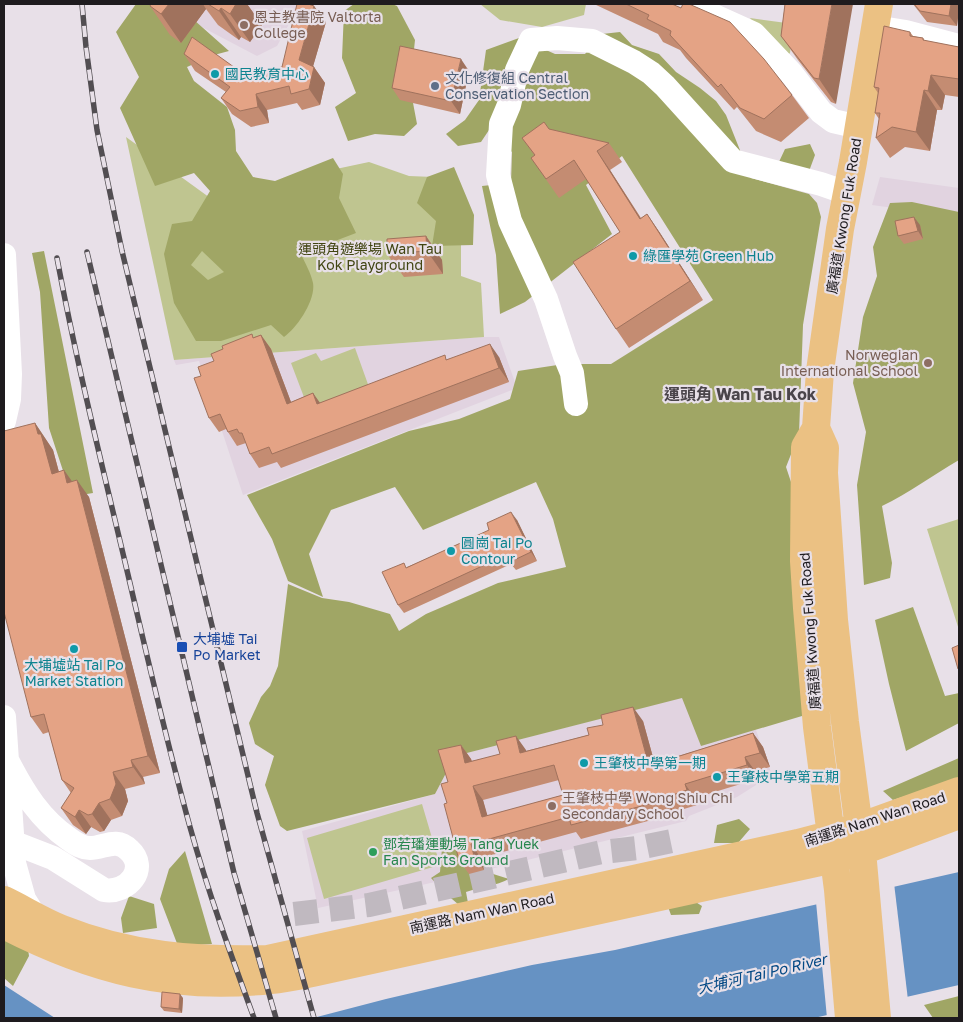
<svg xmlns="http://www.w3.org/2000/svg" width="963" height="1022" font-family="'Golos Text','Noto Sans TC',sans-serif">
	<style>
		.built { fill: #e1d3e0 }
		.green { fill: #bfc590 }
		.forest { fill: #a0a665; fill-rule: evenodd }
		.water { fill: #6692c3 }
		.pier { fill: #e8e0e8 }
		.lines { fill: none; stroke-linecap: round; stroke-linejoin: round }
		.minor-tunnel { stroke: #c0b9c0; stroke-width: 24; stroke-dasharray: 24 12; stroke-linecap: butt }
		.minor { stroke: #fff; stroke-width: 24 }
		.major { stroke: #ebc183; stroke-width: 28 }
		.rail-casing { stroke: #524e52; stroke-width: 5.5 }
		.rail { stroke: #e8e0e8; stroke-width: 4; stroke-dasharray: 11; stroke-linecap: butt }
		.wall { fill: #c48c72; fill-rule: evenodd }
		.shaded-wall { fill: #a0725d }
		.building { fill: #e4a385; stroke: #a0725d; fill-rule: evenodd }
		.education-dot { fill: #8d6e63; stroke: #e8e0e8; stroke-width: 2 }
		.culture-dot { fill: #0f9aa8; stroke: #e8e0e8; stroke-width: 2 }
		.service-dot { fill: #5c6f8a; stroke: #e8e0e8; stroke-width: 2 }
		.transit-dot { fill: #1a4fb4; stroke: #e8e0e8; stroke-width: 2 }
		.leisure-dot { fill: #2e9e5b; stroke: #e8e0e8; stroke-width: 2 }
		.labels { text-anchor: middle; stroke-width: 4.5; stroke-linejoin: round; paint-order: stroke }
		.education-label { font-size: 14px; fill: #785e54; stroke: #e8e0e8; text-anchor: start }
		.culture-label { font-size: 14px; fill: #0d838f; stroke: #e8e0e8; text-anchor: start }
		.service-label { font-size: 14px; fill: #4e5e75; stroke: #e8e0e8; text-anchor: start }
		.street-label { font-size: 14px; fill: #1e1b1e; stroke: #e8e0e8 }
		.park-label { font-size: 14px; fill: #414512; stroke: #e8e0e8 }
		.transit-label { font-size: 14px; fill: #164399; stroke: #e8e0e8; text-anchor: start }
		.leisure-label { font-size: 14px; fill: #27864d; stroke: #e8e0e8; text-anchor: start }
		.water-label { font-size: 15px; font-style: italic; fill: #034884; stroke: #e8e0e8 }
		.quarter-label { font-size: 16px; font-weight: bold; fill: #4a444a; stroke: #e8e0e8 }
	</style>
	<rect width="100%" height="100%" fill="#e8e0e8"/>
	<path class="built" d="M158,4H300L277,46L257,56Z
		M880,177L959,188V217L872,205Z
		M484,337H499L517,388L243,495L199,361L176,365L174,360Z
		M683,697L752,719L772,775L737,797L689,816L686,821L462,876L318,908L302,831L435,794L455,756Z"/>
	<path class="green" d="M480,4H586L584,15L542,27L500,20Z
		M750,18L794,24L790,53L783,60Z
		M126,137L224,208L336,169L369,162L409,176L458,178L461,244V276L481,283L484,337L174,360Z
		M355,348L374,401L310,413L291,363L316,353L321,361Z
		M959,519V630L927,529Z
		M422,804L440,865L324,899L307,838Z"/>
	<path class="forest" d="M136,4H176L229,51L214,55L187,67L194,81L227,107L235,130L236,151L253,177L275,181L333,158L343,174L339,198L356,233L301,254C305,263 311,273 313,283C316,300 297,328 284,337L271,325L221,341H196L174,303L164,254L172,224L192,221L210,191L194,173L155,186L120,108L139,77L116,32ZM202,251L224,272L208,280L191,265Z
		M354,4H392L397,6L415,40L410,87L417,124L404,136L375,134L348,141L335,107L356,93L342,58L344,11Z
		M620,32L632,45L659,54L676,72L700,88L716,101L726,115L751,178L809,194L817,203L821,217L803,325L799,434L786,467L794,491L806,695L802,716L701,746L682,698L455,756L435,794L287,831L280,826L265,785L274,756L255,744L249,723L261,697L270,686L278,666L288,584L322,598L349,602L390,614L399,631L426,614L498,583L566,567L553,519L536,482L423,530L395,487L331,510L309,554L323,597L288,581L272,539L247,495L409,431L459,419L510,399L518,371L564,364H611L713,300L622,156L586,185L612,234L525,302L500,314L496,255L482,186L511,183L512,152L498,141L497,118L481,142L458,146L446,134L465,120L479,100L486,50L519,38L555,54H585L602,34Z
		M810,144L815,155L808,174L778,164L785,149Z
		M454,167L474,215L473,245L432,246L436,221L417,203L427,177Z
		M912,202L959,212V460C933,475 909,493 882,506L892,563L890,578L864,585L857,485L866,432L853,383L863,317L877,276L873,247L890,203Z
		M44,251L93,493L81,495L68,486L49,428L40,292L32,253Z
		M913,607L945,696L959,693V723L906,751L889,684L875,620Z
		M959,758V779L893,800L883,791Z
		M739,819L750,829L738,843H714L717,825Z
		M449,841L481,847L490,862V873L509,879C496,886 481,887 466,892L468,903L459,905L445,893L431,878L440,872L442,848Z
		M185,851L212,944L178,946L160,899L169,869Z
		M129,896L154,904L157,928L123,933L121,918Z
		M686,896L702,906L699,914L671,915L667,904Z
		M4,923L27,942L29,956L13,986L4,978Z
		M959,996V1018H933L924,1005Z"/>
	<path class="water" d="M959,872V985L814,1018H313L386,999L532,965L615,950Z
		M4,985L55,1018H4Z"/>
	<path class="pier" d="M894,883L908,1000L827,1018L816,902Z"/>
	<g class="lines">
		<path class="minor-tunnel" d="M294,914L369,905L602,852L638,848L672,841"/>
		<path class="minor" d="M702,4L712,15L754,34L791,73L821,112L833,121L859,127
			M881,28L906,32L959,46
			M4,255L10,374L9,399L4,421
			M576,404L572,373L565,356L546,299L510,221L498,175L501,124L509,105L517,70L531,40L557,38L592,41L634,62L651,73L665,86L733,161L821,184L847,193
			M4,717L14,863L24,899L34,915
			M4,839L53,858L104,890C128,894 149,868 129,850C116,837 104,848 90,848C81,848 75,843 69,839C40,819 24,793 8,762"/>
		<path class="major" d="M816,428L825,448L824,473L834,620L845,722L862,851L877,1018
			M4,900C23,909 42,921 62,929C129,956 197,961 268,959L798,843L859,827L959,791
			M4,925C91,970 172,991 271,980C285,979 298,976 312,973L834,859L862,851L959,815
			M849,1018L838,890L817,727L807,608L804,561L805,447L816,428L820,371L840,229L853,162L879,4"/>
		<g class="rail-casing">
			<path id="rail" d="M82,4L86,47L97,130L122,251L257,813L314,1018
				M87,252L234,873L276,1018
				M57,258C76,360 101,461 125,562C146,651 166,740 190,827C208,892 231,955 254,1018"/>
		</g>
		<use href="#rail" class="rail"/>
	</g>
	<path class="wall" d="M151,4H247L262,25L250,42L241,37L239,40L218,25L206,9L181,43L170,35L150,6Z
		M594,4H672L792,95L809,118L781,142L756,131L737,107L734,110L686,58L680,50L663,42L658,34Z
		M785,4L836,104L831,102L798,60L781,36Z
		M913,4H959L957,26L927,22Z
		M326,22L313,66L325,83L320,105L302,110L297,103L267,110L269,123L251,127L232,114L221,98L226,92L195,71L184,54L245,75L282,67Z
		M910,32L913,36L923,38L925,41L959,47V97L945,95L942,110H937L930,151L905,147L890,158L876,138L879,119L875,113L878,93L874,87Z
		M469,71L460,114L400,100L392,88Z
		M549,129L609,143L622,162L610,170L641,218L647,214L660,233L703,300L629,348L616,329L620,232L586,179L559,198L531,158L534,155L522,138Z
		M920,225L923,239L904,244L898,236Z
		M426,236L442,260L443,274L404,277L387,254Z
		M261,335L271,349L291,402L313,393L319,403L448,359L499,357L509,382L281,468L277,462L259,468L250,454L246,443L237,446L228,432L226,429L219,432L209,418L214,361L254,337Z
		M35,423L53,450L59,472L72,482L89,497L160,773L143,777L145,784L125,789L128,801L122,816L111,820L104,831L100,832L91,827L86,834L73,825L61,808L71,793L62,780L49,732L43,734L31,717Z
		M517,520L537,561L516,570L511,564L404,613L398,605L407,567Z
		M643,721L654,761L656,763L753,733L763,747L770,767L755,771L757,779L695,798L697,805L674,812V814L581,839L576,832L481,858L484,870L469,874L459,860L447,803L448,782L461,745L471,759L472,761L526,750V751ZM559,780L563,795L487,816L483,800Z
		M183,998L182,1013L164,1011L161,1007Z"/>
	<path class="shaded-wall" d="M169,4H203L206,9L181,43L161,14Z
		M236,4H247L262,25L250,42L230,14Z
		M832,4H853L836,104L819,79Z
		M951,4H959V10L957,26L949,16Z
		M314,6L326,22L310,77L299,60Z
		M221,8L241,37L239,40L219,11Z
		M461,59L469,71L460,114L451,101Z
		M314,67L325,83L320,105L309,89Z
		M931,75L945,95L942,110L928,91Z
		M924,90L937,110L930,151L916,132Z
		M256,94L267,110L269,123L258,107Z
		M597,151L610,170L653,238L640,219Z
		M647,214L660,233L703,300L690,281Z
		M914,217L920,225L923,239L918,231Z
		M426,236L442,260L443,274L427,251Z
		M261,335L271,349L297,418L287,404Z
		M490,344L499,357L509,382L499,368Z
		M313,393L323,407L317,404Z
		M35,423L53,450L64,491L52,474L38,434Z
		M64,470L76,487L67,483Z
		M77,480L89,497L160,773L148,756Z
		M511,512L517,520L537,561L531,552Z
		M633,707L643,721L654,761L663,774L648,762Z
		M753,733L763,747L770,767L760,753Z
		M516,736L526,750L530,767L520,753Z
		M461,745L471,759L475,777L465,763Z
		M745,757L755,771L757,779L747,765Z
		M131,760L143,777L145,784L133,767Z
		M113,772L125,789L128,801L122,816L110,799Z
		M685,784L695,798L697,805L687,790Z
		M473,786L483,800L492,831L482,817Z
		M664,798L674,812V814L664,800Z
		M99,803L111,820L104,831L92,814Z
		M79,810L91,827L86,834L75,817Z
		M471,844L481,858L484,870L474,856Z
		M180,994L183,998L182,1013L179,1009Z"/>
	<path class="building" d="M151,4H169L161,14L150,6Z
		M208,4H236L230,14L221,8L219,11Z
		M297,4H308L314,6L299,60L314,67L309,89L291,94L289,86L256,94L258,107L240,111L221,98L230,87L184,54L192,37L245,75L282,67Z
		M626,4H672L681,8L683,4H689L730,22L764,59L792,95L764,119L740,108L721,84L718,87L670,35L671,31L647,19L649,15Z
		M785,4H832L819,79L814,78L781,36Z
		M914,4H951L949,16L920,11Z
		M884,26L910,32V36L923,38V40L959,47V79L931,75L928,91L924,90L916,132L892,127L876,138L880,113H875L879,88L874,87Z
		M400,46L461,59L451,101L392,88Z
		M544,122L549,129L609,143L597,151L640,219L647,214L690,281L616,329L573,262L620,232L574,160L546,179L531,158L535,155L522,138Z
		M914,217L918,231L898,236L895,221Z
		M426,236L427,251L387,254V239Z
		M252,334L253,338L261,335L287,404L313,393L317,404L445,355L446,360L490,344L499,368L272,454L269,447L250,454L242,433H239L237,429L228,432L220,414L209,418L194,378L201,376L198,367L214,361L211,354L223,349L222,346Z
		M35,423L38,434H41L52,474L64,470L67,483L77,480L148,756L131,760L133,767L113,772L116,784L110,799L99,803L92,814L88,815L79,810L75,817L61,808L74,788L62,780L44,714L31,717L4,612V431Z
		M511,512L531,552L510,562L506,555L398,605L382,572L404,563L406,568L489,530L487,523Z
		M959,645V669H958L952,648Z
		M633,707L648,762L653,760L654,764L753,733L760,753L745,757L747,765L685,784L687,790L664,798V800L571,825L569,817L471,844L474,856L459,860L444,804L447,803L441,784L448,782L438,750L461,745L465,763L500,754L496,741L516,736L520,753L589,735L587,728L603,725L601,715ZM554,765L563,795L482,817L473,786Z
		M162,992L180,994L179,1009L161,1007Z"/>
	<g class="education-dot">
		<circle cx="244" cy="25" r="5"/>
		<circle cx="928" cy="363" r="5"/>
		<circle cx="552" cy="806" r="5"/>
	</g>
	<g class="culture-dot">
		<circle cx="215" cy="74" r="5"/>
		<circle cx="633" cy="256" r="5"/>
		<circle cx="451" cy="551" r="5"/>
		<circle cx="74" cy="649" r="5"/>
		<circle cx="584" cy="763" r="5"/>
		<circle cx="717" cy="777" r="5"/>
	</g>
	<circle class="service-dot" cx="435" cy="86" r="5"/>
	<rect class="transit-dot" x="176" y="641" width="12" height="12" rx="2.5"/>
	<circle class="leisure-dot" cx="373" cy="852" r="5"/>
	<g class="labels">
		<g class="education-label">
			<text x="254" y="22">恩主教書院 Valtorta<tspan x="254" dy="16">College</tspan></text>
			<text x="918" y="360" text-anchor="end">Norwegian<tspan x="918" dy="16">International School</tspan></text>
			<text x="562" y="803">王肇枝中學 Wong Shiu Chi<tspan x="562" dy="16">Secondary School</tspan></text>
		</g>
		<g class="culture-label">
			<text x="225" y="79">國民教育中心</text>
			<text x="643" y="261">綠匯學苑 Green Hub</text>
			<text x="461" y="548">圓崗 Tai Po<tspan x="461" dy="16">Contour</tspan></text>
			<text x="74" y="670" text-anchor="middle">大埔墟站 Tai Po<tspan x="74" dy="16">Market Station</tspan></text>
			<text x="594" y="768">王肇枝中學第一期</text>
			<text x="727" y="782">王肇枝中學第五期</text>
		</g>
		<g class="service-label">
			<text x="445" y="83">文化修復組 Central<tspan x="445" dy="16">Conservation Section</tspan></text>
		</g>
		<g class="street-label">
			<text transform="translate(844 216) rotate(-81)" y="5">廣福道 Kwong Fuk Road</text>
			<text transform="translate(810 631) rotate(-94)" y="5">廣福道 Kwong Fuk Road</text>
			<text transform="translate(875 819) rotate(-18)" y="5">南運路 Nam Wan Road</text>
			<text transform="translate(482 913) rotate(-12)" y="5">南運路 Nam Wan Road</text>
		</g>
		<g class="park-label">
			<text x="370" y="254">運頭角遊樂場 Wan Tau<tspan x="370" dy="16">Kok Playground</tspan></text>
		</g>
		<g class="transit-label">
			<text x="193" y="644">大埔墟 Tai<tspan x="193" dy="16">Po Market</tspan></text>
		</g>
		<g class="leisure-label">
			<text x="383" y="849">鄧若璠運動場 Tang Yuek<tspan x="383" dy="16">Fan Sports Ground</tspan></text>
		</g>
		<g class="water-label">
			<text transform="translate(762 974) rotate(-13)" y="5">大埔河 Tai Po River</text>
		</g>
		<g class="quarter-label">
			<text x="740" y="400">運頭角 Wan Tau Kok</text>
		</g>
	</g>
	<rect width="963" height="1022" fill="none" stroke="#1e1b1e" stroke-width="10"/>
</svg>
